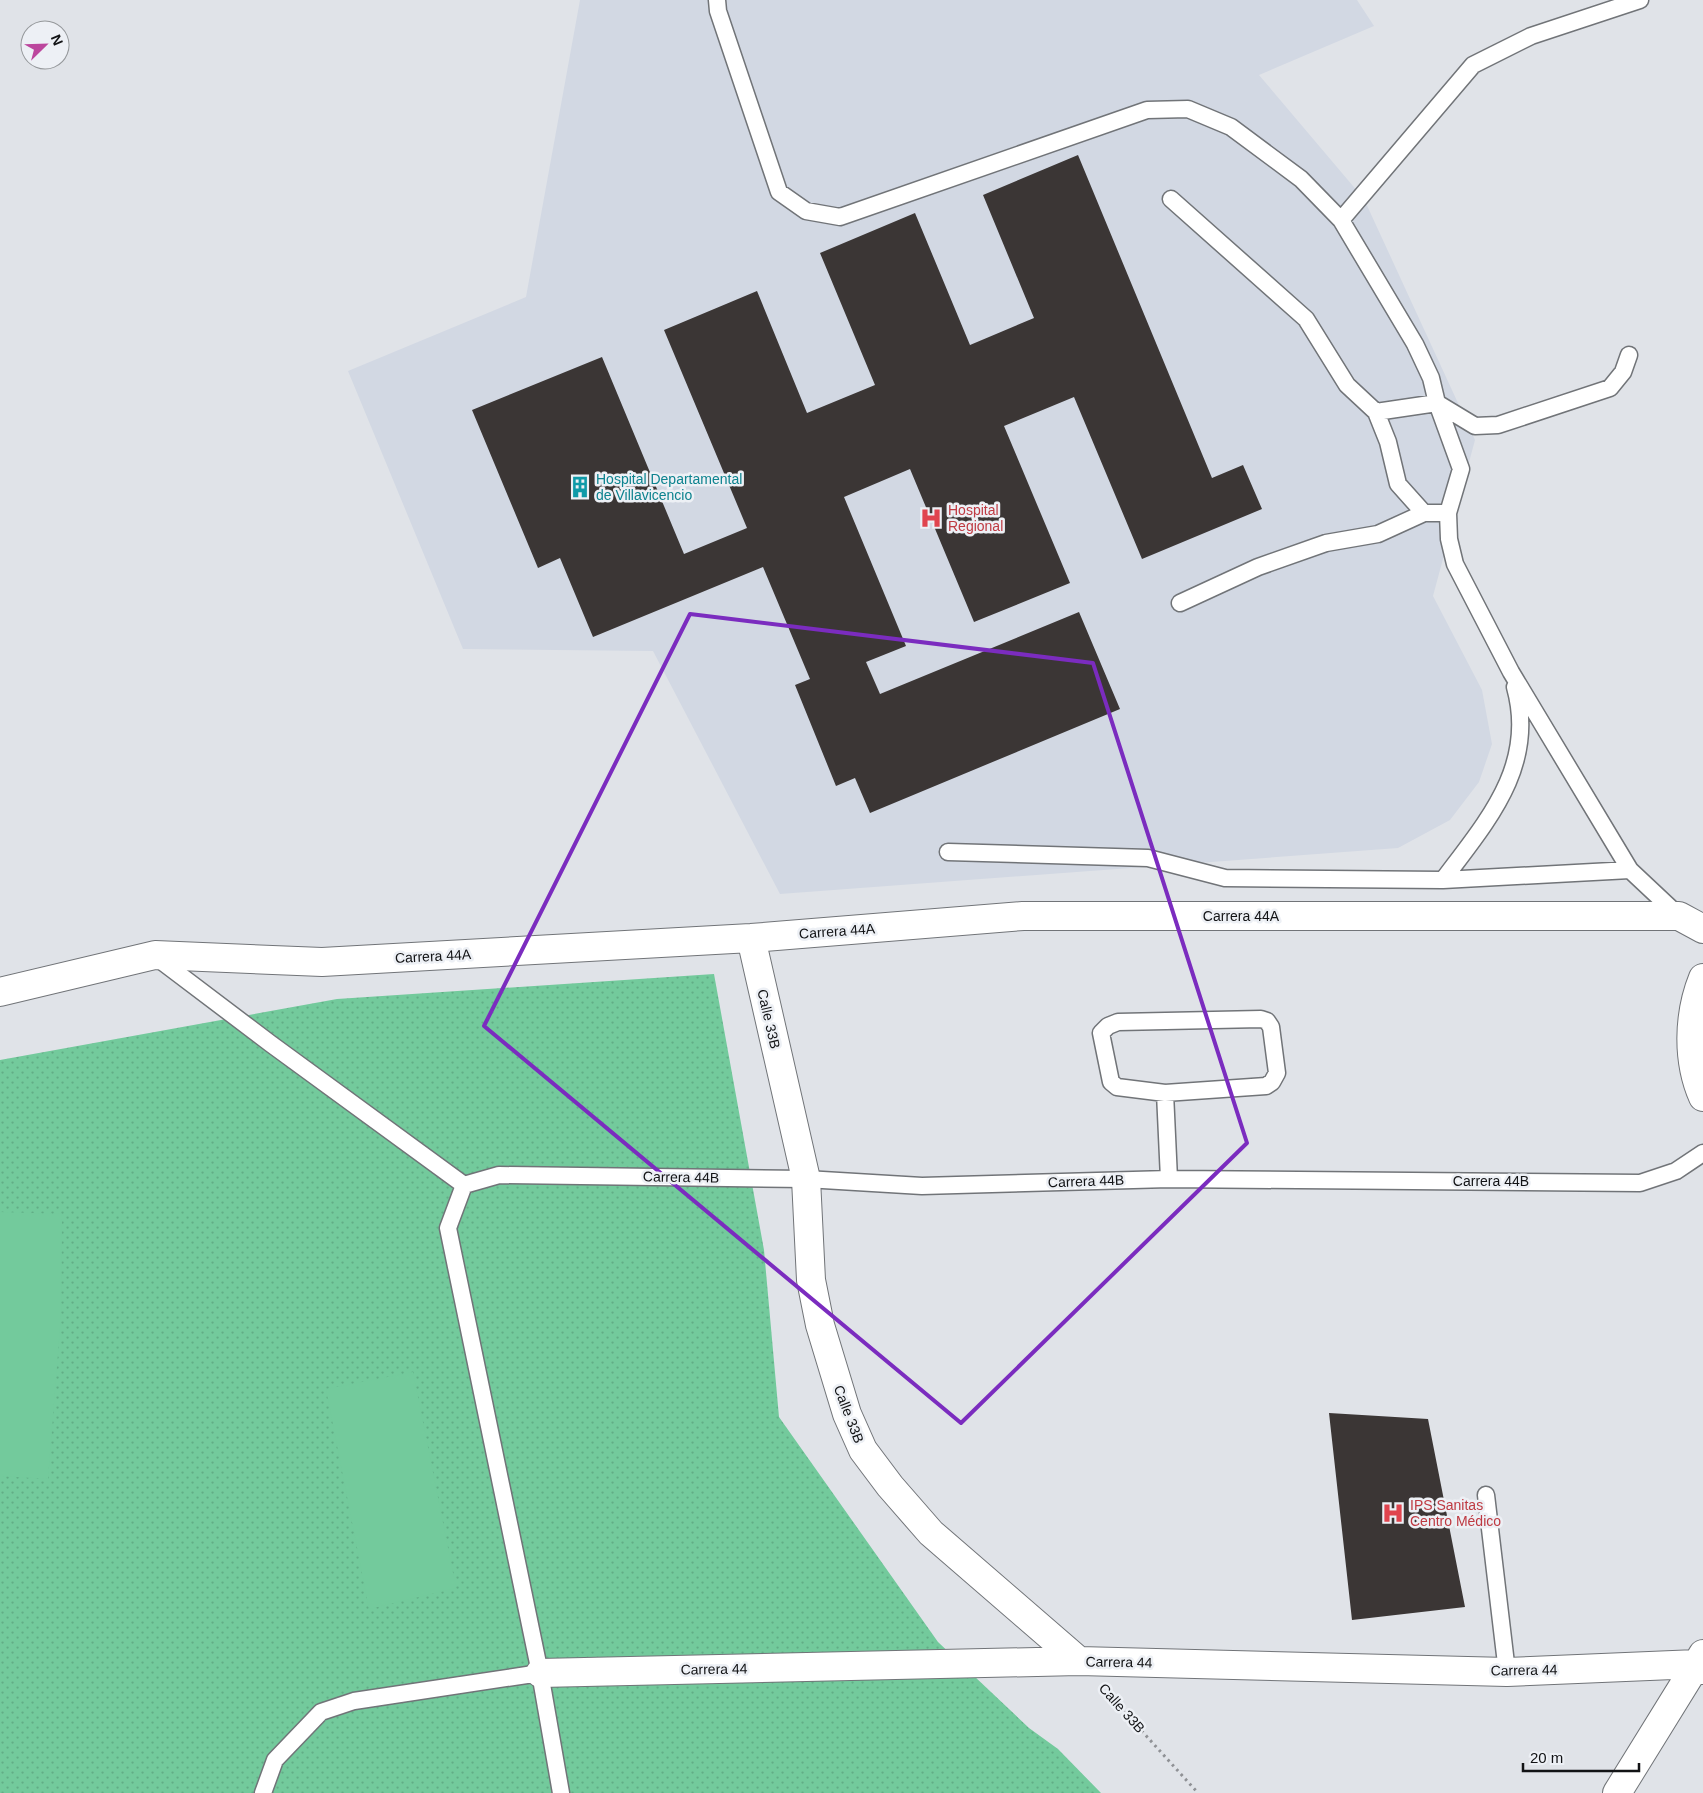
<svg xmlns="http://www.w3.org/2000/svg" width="1703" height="1793" font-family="Arial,sans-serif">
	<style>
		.built { fill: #d2d8e3 }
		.green { fill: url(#green-dots) }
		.pitch { fill: #73ca9c }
		.building { fill: #3b3635 }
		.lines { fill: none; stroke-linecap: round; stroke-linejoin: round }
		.service-casing { stroke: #717478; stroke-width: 19 }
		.minor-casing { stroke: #717478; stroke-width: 30 }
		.tertiary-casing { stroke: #717478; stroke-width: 30 }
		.path { stroke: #8f9195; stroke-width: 3; stroke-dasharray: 2.5 4; stroke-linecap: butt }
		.service { stroke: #fff; stroke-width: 16 }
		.minor { stroke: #fff; stroke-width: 28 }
		.tertiary { stroke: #fff; stroke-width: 28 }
		.marked { fill: none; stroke: #7b2cbf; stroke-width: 4; stroke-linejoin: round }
		.labels { text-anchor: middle; stroke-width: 5; stroke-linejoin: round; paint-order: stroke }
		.culture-label { font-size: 14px; fill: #0d838f; stroke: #edf0f5; text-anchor: start }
		.health-label { font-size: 14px; fill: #be3a42; stroke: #edf0f5; text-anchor: start }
		.street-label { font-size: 14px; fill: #121315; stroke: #edf0f5 }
	</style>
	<defs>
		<pattern id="green-dots" width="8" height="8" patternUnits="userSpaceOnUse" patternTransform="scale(1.25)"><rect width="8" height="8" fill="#73ca9c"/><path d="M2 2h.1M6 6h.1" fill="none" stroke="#62ad86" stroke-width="1.8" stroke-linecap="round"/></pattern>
	</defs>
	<rect width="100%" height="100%" fill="#e0e3e8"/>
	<path class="built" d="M580,0H1357L1374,26L1259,75L1364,199L1475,440L1433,596L1482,690L1492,744L1479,782L1450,820L1398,848L780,894L653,651L463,649L348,371L526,297Z"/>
	<path class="green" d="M714,974L764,1250L779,1417L938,1642L1029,1728L1058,1749L1101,1793H0V1060L337,999Z"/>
	<path class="pitch" d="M0,1212L62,1214L61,1315L48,1479L0,1476Z
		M413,1372L456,1588L369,1609L326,1389Z"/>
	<path class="building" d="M1078,155L1212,478L1243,465L1262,509L1142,559L1074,397L1004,426L1070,583L974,622L910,469L844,497L906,646L866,662L880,694L1079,612L1120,709L870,813L855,778L836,786L795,685L810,679L763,567L593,637L560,558L538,568L472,410L602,357L684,554L747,528L664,330L757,291L807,413L875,385L820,253L915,213L970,345L1034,318L983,195Z
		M1329,1413L1428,1419L1465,1607L1352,1620Z"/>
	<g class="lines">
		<g class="service-casing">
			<path id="service" d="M717,0L718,11L779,192L806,211L840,217L1147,110L1188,109L1231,127L1301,179L1341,220L1415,344L1431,378L1437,403L1461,469L1448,513L1449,539L1455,564L1511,672L1630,870L1679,916
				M1171,199L1306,319L1347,385L1376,412L1388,442L1398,484L1424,513H1448
				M1341,220L1473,65L1531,36L1640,0
				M1376,412L1437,403L1475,426L1498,425L1610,388L1623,372L1629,355
				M1180,603L1258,567L1326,543L1378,534L1424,513
				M948,852L1148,858L1225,878L1443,880L1630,870
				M1443,880C1487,821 1537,766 1515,687
				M156,957L271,1044L464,1185L448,1228L540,1673L561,1793
				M1261,1019L1267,1021L1271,1027L1277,1073L1272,1082L1266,1086L1165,1093L1117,1087L1111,1082L1101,1033L1108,1026L1118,1022Z
				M1165,1093L1169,1179
				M464,1185L499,1175L806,1179L922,1186L1169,1179L1640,1183L1676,1171L1703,1153
				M1486,1495L1507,1672
				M263,1793L275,1760L321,1712L354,1701L540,1673"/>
		</g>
		<g class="minor-casing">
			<path id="minor" d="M751,938L806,1179L811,1280L820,1325L847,1414L863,1450L890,1486L931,1533L1079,1661
				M0,992L155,955L322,962L751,938L1023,916H1679L1703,929
				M540,1673L1079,1661L1507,1672L1697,1664L1703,1670
				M1617,1793L1703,1654"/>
		</g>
		<g class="tertiary-casing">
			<path id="tertiary" d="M1703,978C1688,1015 1687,1061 1703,1097"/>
		</g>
		<path class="path" d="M1111,1697L1198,1793"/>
		<use href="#service" class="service"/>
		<use href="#minor" class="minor"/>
		<use href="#tertiary" class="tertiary"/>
	</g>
	<path class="marked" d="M690,614L1093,663L1247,1143L961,1423L484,1026Z"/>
	<defs>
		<g id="building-bare" transform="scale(1.725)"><path d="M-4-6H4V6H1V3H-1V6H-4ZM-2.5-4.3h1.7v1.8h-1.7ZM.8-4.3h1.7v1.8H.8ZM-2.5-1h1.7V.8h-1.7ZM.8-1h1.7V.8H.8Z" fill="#0f9aa8" stroke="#edf0f5" stroke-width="2.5" paint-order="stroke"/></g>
		<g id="hospital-bare" transform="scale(1.725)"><path d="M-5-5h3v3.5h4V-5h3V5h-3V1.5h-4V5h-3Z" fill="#e0444e" stroke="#edf0f5" stroke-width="2.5" paint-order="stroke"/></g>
	</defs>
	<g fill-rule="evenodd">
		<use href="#building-bare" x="580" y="487"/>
		<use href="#hospital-bare" x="931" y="518"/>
		<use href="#hospital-bare" x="1393" y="1513"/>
	</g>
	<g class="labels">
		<g class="culture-label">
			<text x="596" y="484">Hospital Departamental<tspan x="596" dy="16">de Villavicencio</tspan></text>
		</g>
		<g class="health-label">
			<text x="948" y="515">Hospital<tspan x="948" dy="16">Regional</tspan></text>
			<text x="1410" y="1510">IPS Sanitas<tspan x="1410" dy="16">Centro Médico</tspan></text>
		</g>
		<g class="street-label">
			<text x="1241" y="921">Carrera 44A</text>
			<text transform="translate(837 931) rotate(-4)" y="5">Carrera 44A</text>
			<text transform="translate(433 956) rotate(-3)" y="5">Carrera 44A</text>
			<text transform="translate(769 1019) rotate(77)" y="5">Calle 33B</text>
			<text transform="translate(681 1177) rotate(1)" y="5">Carrera 44B</text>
			<text transform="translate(1086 1181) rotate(-2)" y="5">Carrera 44B</text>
			<text x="1491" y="1186">Carrera 44B</text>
			<text transform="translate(849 1414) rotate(69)" y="5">Calle 33B</text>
			<text transform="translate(1119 1662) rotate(1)" y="5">Carrera 44</text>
			<text transform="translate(714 1669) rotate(-1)" y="5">Carrera 44</text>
			<text transform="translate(1524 1670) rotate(-1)" y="5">Carrera 44</text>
			<text transform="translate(1122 1708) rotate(48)" y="5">Calle 33B</text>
		</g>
	</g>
	<g transform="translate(45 45) rotate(67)"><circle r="24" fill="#edf0f5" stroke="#95989b"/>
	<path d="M0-4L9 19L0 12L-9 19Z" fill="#bc469d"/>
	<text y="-8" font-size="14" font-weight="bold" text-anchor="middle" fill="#121315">N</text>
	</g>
	<path d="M1523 1763v8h116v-8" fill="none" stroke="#121315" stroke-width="2.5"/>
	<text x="1530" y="1763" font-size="15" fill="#121315" stroke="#edf0f5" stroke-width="4" paint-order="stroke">20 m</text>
</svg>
